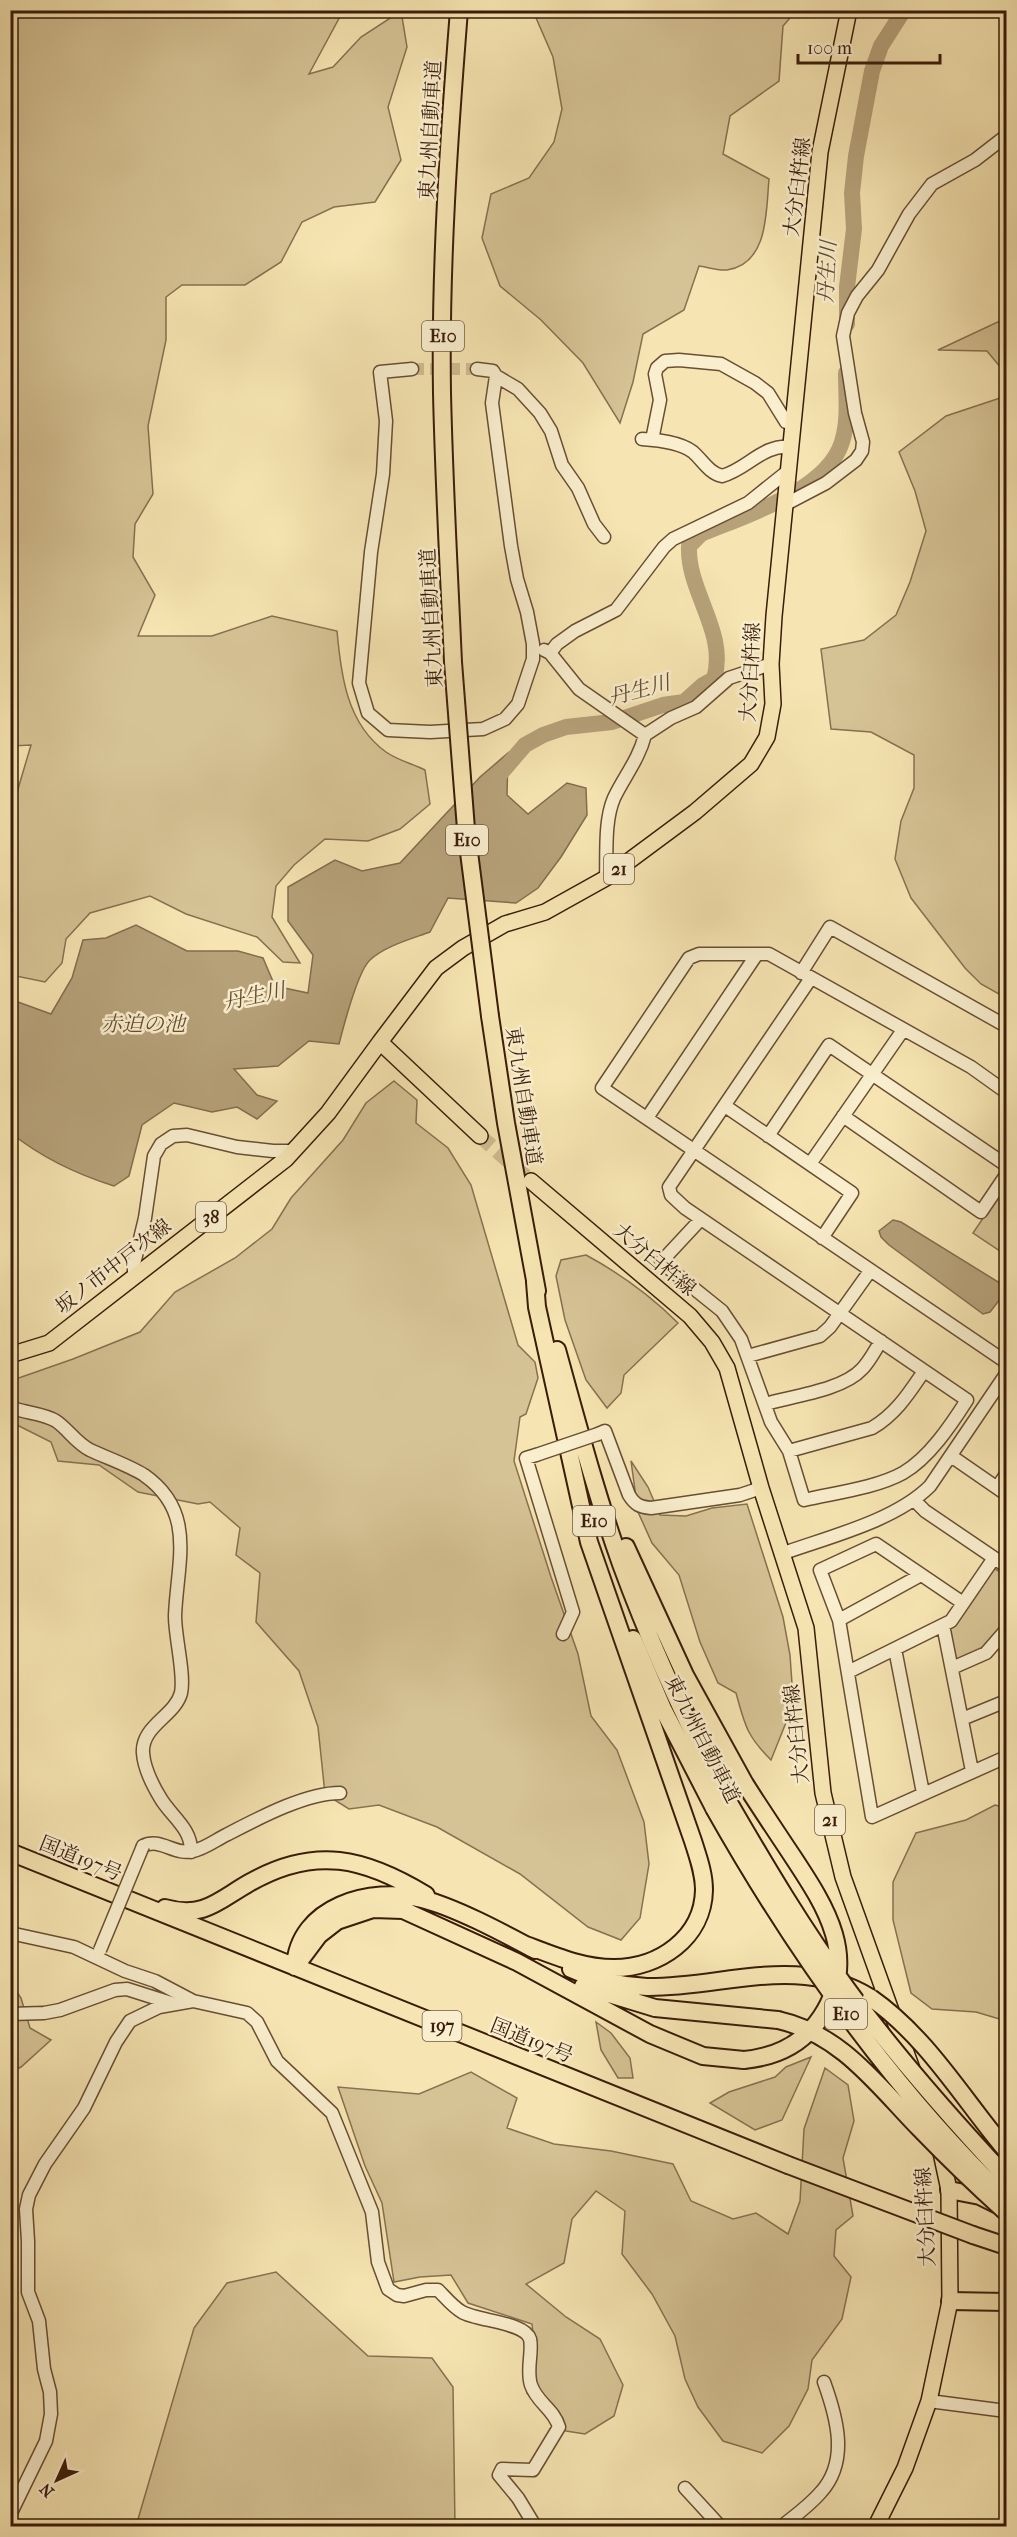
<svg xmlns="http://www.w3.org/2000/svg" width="1017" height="2537" font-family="'IM FELL French Canon','Noto Serif JP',serif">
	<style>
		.green { fill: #d6c395; stroke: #887050; stroke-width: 1.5 }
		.water { fill: #b6a179; stroke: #846c4d; stroke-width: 1.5 }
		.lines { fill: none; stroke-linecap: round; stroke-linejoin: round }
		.river { stroke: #b6a179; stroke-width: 16 }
		.minor-tunnel { stroke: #d0bd90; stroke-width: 12; stroke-dasharray: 12 6; stroke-linecap: butt }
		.major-tunnel { stroke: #d0bd90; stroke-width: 15; stroke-dasharray: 15 8; stroke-linecap: butt }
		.minor-casing { stroke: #684e34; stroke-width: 15 }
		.major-casing { stroke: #391c0a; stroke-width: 18 }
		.highway-casing { stroke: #391c0a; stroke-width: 20 }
		.minor { stroke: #f9eecd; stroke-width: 12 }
		.major { stroke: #f6e5b2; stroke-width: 15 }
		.highway { stroke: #f6e5b2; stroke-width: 16 }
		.minor-bridge-casing { stroke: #684e34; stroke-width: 15; stroke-linecap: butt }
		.highway-bridge-casing { stroke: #391c0a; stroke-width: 20; stroke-linecap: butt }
		.minor-bridge { stroke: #f9eecd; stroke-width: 12 }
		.highway-bridge { stroke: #f6e5b2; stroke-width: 16 }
		.labels { text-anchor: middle; stroke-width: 5; stroke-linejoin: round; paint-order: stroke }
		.shield { fill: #f9eecd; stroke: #735b44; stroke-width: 1.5 }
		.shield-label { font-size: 18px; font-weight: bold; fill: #391c0a }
		.street-label { font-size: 20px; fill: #391c0a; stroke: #f9eecd }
		.water-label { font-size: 21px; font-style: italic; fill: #654b31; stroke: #f9eecd }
	</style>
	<rect width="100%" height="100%" fill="#f6e5b2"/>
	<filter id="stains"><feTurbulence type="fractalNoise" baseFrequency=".00333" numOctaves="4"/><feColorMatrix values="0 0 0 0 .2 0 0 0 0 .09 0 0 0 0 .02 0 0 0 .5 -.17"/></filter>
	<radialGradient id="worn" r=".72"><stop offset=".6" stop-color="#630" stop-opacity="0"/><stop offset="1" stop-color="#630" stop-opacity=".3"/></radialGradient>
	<path class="green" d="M11,10L343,11L309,74L333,67L361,37L401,11L407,47L388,107L401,160L375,202L334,207L302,222L281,262L245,285H182L166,297V340L148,426L153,494L135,524L133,557L155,595L138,636H212L272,616L337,631C341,676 347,724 386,752C397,760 413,764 425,770L430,804L400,829L368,841L325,839L294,865L276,886L272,917L300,963L283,962L257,937L186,914L150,896L90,913L66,939L62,963L45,982L11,975V838L18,789L31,745L11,746Z
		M533,11H796L783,26L779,81L730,116L723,154L769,179C766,210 769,264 727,270C718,271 707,267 699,266L684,310L643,334L633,382L620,423L583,363L541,320L500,286L482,238L491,194L529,178L554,142L562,109L553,57Z
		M1006,309V374L987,351L938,350L1000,321Z
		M1006,396V998L981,984L965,968L911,898L895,859L901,821L914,788V755L871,732L831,729L821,649L864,640L896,615L910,582L926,531L915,491L899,452L946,416Z
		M394,1081L417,1100L416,1123L448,1148L471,1185L518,1345L535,1362L538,1378L526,1414L520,1417L514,1461L551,1577L578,1654L591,1716L617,1750L644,1822L649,1864L640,1918L621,1940L588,1927L520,1874L437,1827L379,1805L349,1809L325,1794L318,1727L299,1671L256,1622L260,1573L236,1555L240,1528L210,1502L198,1504L138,1492L99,1465L58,1461L51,1442L11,1422L10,1381L73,1359L140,1332L175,1292L235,1258L272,1229L291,1198L343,1140L366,1103Z
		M1006,1184V1255L973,1233Z
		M586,1255C621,1274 650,1295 678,1323L624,1375L621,1393L607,1408L586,1380L565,1320L556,1276L561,1260Z
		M631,1461L648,1487L660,1515L686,1516L712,1508L747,1504L783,1617L790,1655L793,1698L785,1725L771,1760C747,1736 745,1726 736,1693L718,1683L700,1642L679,1575L652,1543L638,1512Z
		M993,1568L1006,1575C1006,1630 1009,1634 959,1661L954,1657L949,1631Z
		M995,1805L1006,1808V2021L976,2012L932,2009L911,1993L893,1920V1882L916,1833L966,1820Z
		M10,1982L21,1998L30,2028L51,2040L21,2067L11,2072Z
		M596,2022L611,2033L630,2058L633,2078H618L601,2050Z
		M811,2057L782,2120L755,2130L710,2103L729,2092L775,2077L786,2067Z
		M825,2068L848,2085L854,2121L843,2158L853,2216L836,2230L834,2256L851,2277L842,2319L812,2360L808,2389L789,2426L762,2453L723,2441L698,2407L685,2379L675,2336L652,2294L622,2254L625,2211L596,2191L572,2219L564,2263L526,2284L566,2317L600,2339L623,2385L614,2416L585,2434L566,2431L527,2393L536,2362L532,2324L468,2303L451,2275L420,2277L394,2282L382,2203L365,2166L338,2087L419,2094L471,2072L517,2098L507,2128L554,2144L611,2151L673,2164L691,2201L733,2219L756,2213L788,2234L800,2201L804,2129Z
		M276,2272L368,2356L432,2358L453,2387L455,2526H136L194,2328L227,2283Z"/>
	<path class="water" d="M508,753L507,795L528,814L567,783L586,788L587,815L561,857L538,888L516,903L448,898L430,932C411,939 385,946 370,960C357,972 344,1025 339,1044L309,1041L278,1066L234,1069L257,1095L277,1101L257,1119L237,1107L212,1112L174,1103L142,1125L129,1176L114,1186C76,1174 42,1158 11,1133L10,999L51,1014L72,978L83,940L106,938L136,925L187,951H238L263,958L275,986L308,993L313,955L288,921V887L335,860L362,871L400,863L480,777Z
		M893,1220L901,1222L1003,1285L1004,1294L990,1312L983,1314L889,1245L881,1237L879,1231Z"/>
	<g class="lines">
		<path class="river" d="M847,324V287L854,229L852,193L856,156L872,71L881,46L904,10
			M495,780L525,745L543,735L566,727L612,722L663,705L684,702L703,685L714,679C728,632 687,592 689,546L701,534C744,516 827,491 842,442C849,420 846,396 846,373"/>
		<path class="minor-tunnel" d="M412,369H477"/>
		<path class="major-tunnel" d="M480,1136L531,1181"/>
		<g class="minor-casing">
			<path id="minor" d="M412,369L380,372L386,421L383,474L371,552L359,683L368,713L388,730L430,732L483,729L505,719L518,704L533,659V644L527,612L517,579L511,546L492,403L496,376L493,371L477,369
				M496,376L518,389L540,413L551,431L562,465L578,488L594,524L604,537
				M642,439C658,440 680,442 693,452C703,461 709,473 722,476C748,469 762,444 791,447
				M652,440L660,400L655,374L657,368L665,361L679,360L721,364L755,383L768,393L786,422L793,424
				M786,504L826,483L856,460L862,451L863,442L855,413L843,336L848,313L857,296L878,270L909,214L932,184L975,160L1006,136
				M544,650L550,653L579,689L645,735
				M550,653L557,644L575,631L616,610L664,547L673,539L748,503L788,471
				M606,878C607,854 604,821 614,798C624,777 639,759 645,735L671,718L696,707L729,678L771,664
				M801,973L830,927L1006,1026
				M1006,1092L971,1067L769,954H699L689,958L602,1088L1006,1362
				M725,1106L852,1193L822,1238
				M843,1116L981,1212L1006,1175
				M647,1118L757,954
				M768,1136L829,1045L1006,1165
				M810,1164L903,1030
				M701,1219L661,1262L722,1311L741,1339L771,1422L789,1451L804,1500C834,1493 876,1488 903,1473C929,1458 951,1425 967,1400L685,1208L671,1195L669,1187L811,978
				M134,1277V1264L145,1218L154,1156L161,1144L173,1136L187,1135L237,1147L273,1151H294
				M748,1356L820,1336L830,1327L870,1271
				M765,1404C793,1396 843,1390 862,1369C870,1361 875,1350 881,1341
				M16,1409C28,1413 45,1414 56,1421C68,1429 76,1443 90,1450C107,1458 128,1465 144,1475C197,1512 177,1562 175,1616C175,1638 185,1674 181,1693C175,1716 141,1726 143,1753C144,1767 153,1786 161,1799C172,1817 192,1829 191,1852
				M598,1434L605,1431L629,1495C635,1505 640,1507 651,1508L740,1495L761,1488
				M789,1451L872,1428C896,1414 909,1393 924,1371
				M536,1455L526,1458L573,1612L563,1634
				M951,1456L1006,1494
				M997,1488L1006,1474
				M915,1501L925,1511L1006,1566
				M781,1554C828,1537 895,1521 930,1486L1006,1374
				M963,1603L876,1544L820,1570L839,1620L872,1817L1006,1757
				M839,1620L921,1575
				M943,1625L972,1771
				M895,1649L923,1793
				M952,1668L986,1653L1006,1630
				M848,1672L951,1621L994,1558
				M962,1719L1006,1701
				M143,1846C160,1837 175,1856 193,1851C204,1849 216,1840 226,1835C257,1819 305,1793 340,1793
				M10,1933L74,1947L125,1971L155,1981L193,2001L247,2013L257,2022L277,2061L332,2113L372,2212L378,2262L388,2289L397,2295L404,2296L426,2290H438C445,2297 453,2307 462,2312C477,2321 525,2322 530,2339C533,2352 526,2370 531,2385C537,2403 554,2409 559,2427L533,2470L502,2469L499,2475L518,2498L535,2526
				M10,2014L44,2013L60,2010L115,1990L127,1989L171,2003
				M929,2401L1006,2411
				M685,2488L720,2526
				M10,2515L46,2441L51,2414L50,2392L44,2369L39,2321L28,2292V2241L26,2209L29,2195L45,2164L84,2108L116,2042L130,2021L159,2007L193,2001
				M782,2526C795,2516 810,2505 821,2492C849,2461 837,2418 824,2382"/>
		</g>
		<g class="major-casing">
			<path id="major" d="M480,1136L380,1042L436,968L463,948L505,924L545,912L606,878L695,812L751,764L767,737L773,704L771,664L774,616L820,152L849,10
				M531,1181L690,1316L712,1342L727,1368L761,1488L806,1628L823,1793L843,1877L912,2069
				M10,1355L49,1343L286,1159L328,1113L380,1042
				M876,2526L905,2468L929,2401L950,2301L949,2190L940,2148"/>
		</g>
		<g class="highway-casing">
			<path id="highway" d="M453,662C449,572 444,483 442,393C440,266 449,137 459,10
				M490,1016L506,1123L537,1291
				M557,1350C577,1422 596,1494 621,1564C651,1646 687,1724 728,1801
				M626,1547L685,1675L745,1784
				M633,1639L663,1709L714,1808
				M10,1852L788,2165
				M165,1908C204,1919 219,1900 249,1883C315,1845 365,1858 426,1895
				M526,1945C555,1956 583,1968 614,1968C659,1968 703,1938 704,1890C704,1873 698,1857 693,1841L589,1542L537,1307L535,1282
				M295,1967C298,1906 371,1886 422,1899C455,1907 505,1934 535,1950
				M295,1967L319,1935L337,1921L373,1909L403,1910L517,1962L650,2034L703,2056L744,2060
				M571,1969C596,1980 620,1986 647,1987C724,1988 798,1953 871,1998
				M583,1986L655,2008L778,2020
				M949,2190L980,2196L996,2204
				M973,2235L1006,2246
				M950,2301L1006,2302"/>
		</g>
		<use href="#minor" class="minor"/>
		<use href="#major" class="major"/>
		<use href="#highway" class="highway"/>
		<g class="minor-bridge-casing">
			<path id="minor-bridge" d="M536,1455L598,1434
				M100,1950L143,1846"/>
		</g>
		<g class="highway-bridge-casing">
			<path id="highway-bridge" d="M453,662L466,829L490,1016
				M728,1801C765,1865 803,1929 847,1989C896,2056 950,2117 1006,2177
				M714,1808C794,1950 889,2085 1006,2199
				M871,1998C927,2037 963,2099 1006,2150
				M778,2020C841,2034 877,2085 920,2129C948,2158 977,2186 1006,2212
				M744,2060C776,2057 803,2044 821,2017C860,1959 826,1907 793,1857C777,1833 761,1809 745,1784
				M788,2165L973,2235"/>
		</g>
		<use href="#minor-bridge" class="minor-bridge"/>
		<use href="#highway-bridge" class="highway-bridge"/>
	</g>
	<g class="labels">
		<g class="shield">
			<rect x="422" y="321" width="42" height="30" rx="4.5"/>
			<rect x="446" y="825" width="42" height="30" rx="4.5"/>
			<rect x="604" y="854" width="30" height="30" rx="4.5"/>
			<rect x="196" y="1202" width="30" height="30" rx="4.5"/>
			<rect x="573" y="1506" width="42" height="30" rx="4.5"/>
			<rect x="815" y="1805" width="30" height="30" rx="4.5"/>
			<rect x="825" y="1999" width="42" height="30" rx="4.5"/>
			<rect x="422.5" y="2011" width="39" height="30" rx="4.5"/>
		</g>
		<g class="shield-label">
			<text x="443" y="342">E10</text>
			<text x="467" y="846">E10</text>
			<text x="619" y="875">21</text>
			<text x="211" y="1223">38</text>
			<text x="594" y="1527">E10</text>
			<text x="830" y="1826">21</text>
			<text x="846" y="2020">E10</text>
			<text x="442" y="2032">197</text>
		</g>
		<g class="street-label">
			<text transform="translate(430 130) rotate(-87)" y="7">東九州自動車道</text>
			<text transform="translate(797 187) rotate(-83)" y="7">大分臼杵線</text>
			<text transform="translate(431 618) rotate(-93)" y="7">東九州自動車道</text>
			<text transform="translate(750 672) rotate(-87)" y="7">大分臼杵線</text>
			<text transform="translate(524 1096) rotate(81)" y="7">東九州自動車道</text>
			<text transform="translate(655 1259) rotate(40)" y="7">大分臼杵線</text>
			<text transform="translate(113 1266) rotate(-38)" y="7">坂ノ市中戸次線</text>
			<text transform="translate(796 1734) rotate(-96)" y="7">大分臼杵線</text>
			<text transform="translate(703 1739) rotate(63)" y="7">東九州自動車道</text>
			<text transform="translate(81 1858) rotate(22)" y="7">国道197号</text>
			<text transform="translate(532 2040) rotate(22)" y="7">国道197号</text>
			<text transform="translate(925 2217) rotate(-93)" y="7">大分臼杵線</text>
		</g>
		<g class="water-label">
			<text transform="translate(827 272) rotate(-87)" y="7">丹生川</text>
			<text transform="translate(639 690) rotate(-15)" y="7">丹生川</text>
			<text transform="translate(254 996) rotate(-12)" y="7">丹生川</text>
			<text x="143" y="1031">赤迫の池</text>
		</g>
	</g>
	<rect width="1017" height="2537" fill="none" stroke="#f6e5b2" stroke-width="36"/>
	<rect x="12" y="12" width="993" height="2513" fill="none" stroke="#391c0a" stroke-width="3"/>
	<rect x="18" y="18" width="981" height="2501" fill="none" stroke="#391c0a" stroke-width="1.5"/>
	<g transform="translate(57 2480) rotate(225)" stroke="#f9eecd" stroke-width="4.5" paint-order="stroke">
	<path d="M0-4.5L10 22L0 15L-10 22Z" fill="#391c0a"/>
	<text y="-9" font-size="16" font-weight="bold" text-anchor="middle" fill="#391c0a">N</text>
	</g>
	<path d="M798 54v9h142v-9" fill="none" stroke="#391c0a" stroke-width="3"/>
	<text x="807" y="54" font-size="18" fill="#391c0a" stroke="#f9eecd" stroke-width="4.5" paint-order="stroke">100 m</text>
	<rect width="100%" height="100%" filter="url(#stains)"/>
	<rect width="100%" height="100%" fill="url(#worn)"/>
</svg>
